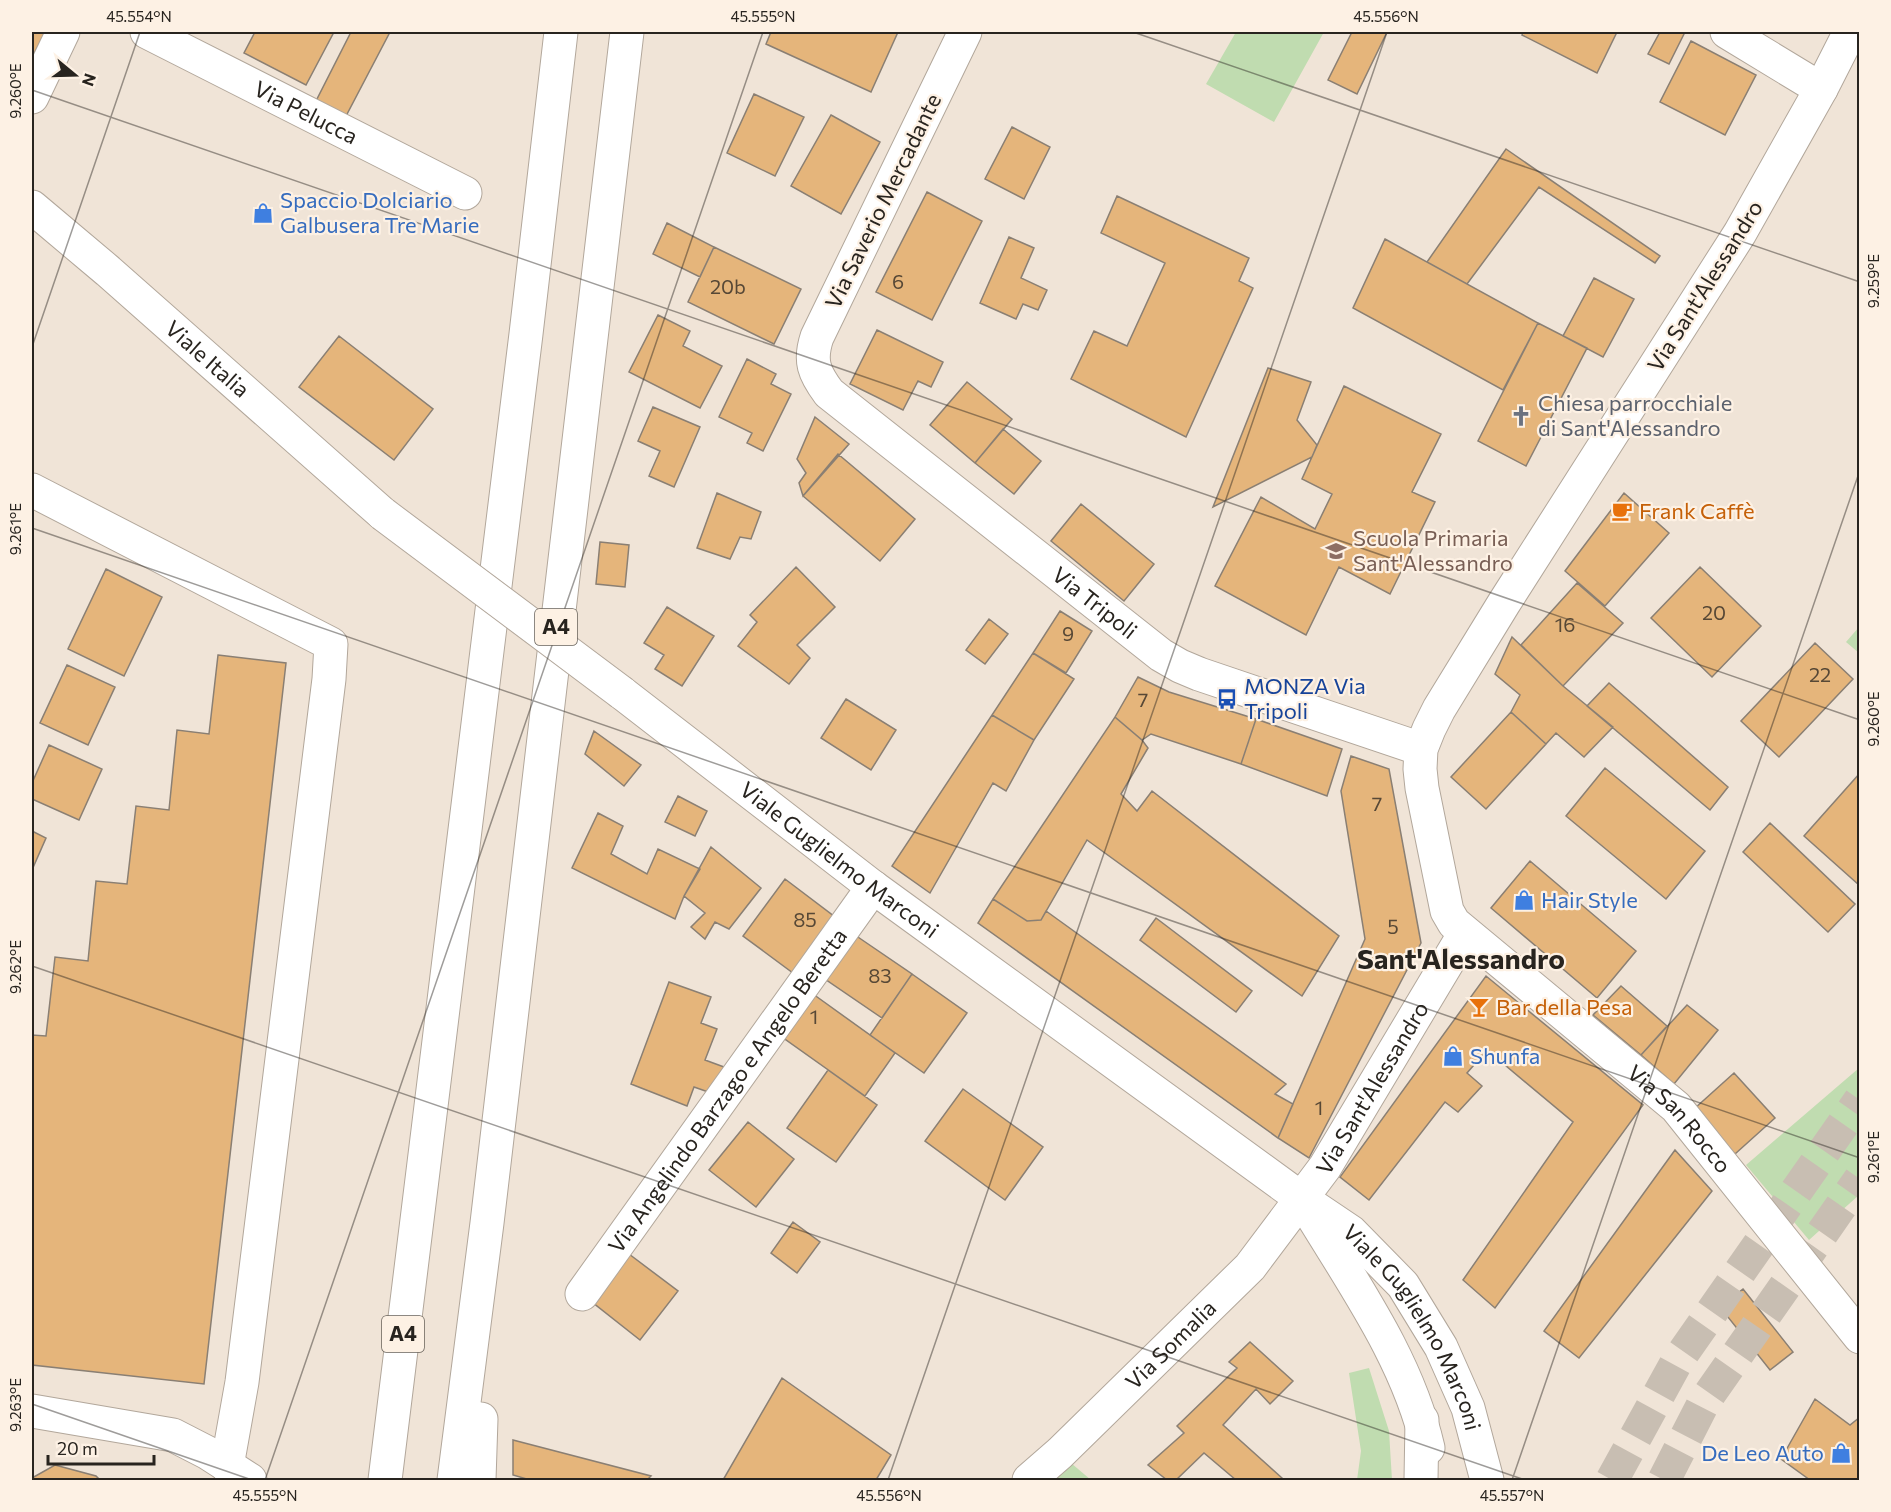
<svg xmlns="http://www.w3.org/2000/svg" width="1891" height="1512" font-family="Commissioner,sans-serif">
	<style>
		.green { fill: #c0dcb0 }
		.building { fill: #e5b57b; stroke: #8a7f73; stroke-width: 1.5 }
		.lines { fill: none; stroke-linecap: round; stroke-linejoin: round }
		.highway-tunnel { stroke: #c8beb2; stroke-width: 33; stroke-dasharray: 33 16; stroke-linecap: butt }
		.minor-casing { stroke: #b2a79b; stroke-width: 35 }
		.major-casing { stroke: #b2a79b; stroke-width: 35 }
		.highway-casing { stroke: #b2a79b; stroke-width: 35 }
		.minor { stroke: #fff; stroke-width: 33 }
		.major { stroke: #fff; stroke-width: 33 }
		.highway { stroke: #fff; stroke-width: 33 }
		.major-bridge-casing { stroke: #b2a79b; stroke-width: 35; stroke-linecap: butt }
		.major-bridge { stroke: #fff; stroke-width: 33 }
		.ticks { fill: none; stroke: #28241f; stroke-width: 1.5; stroke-opacity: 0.45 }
		.labels { text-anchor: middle; stroke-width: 4.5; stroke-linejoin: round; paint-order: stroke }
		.number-label { font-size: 20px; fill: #574836 }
		.shield { fill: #fdf1e4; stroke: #68625a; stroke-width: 1.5 }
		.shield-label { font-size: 21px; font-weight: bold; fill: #28241f }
		.street-label { font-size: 22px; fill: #28241f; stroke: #fdf1e4 }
		.shop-label { font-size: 22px; fill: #366cbe; stroke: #fdf1e4; text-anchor: start }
		.worship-label { font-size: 22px; fill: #5b616d; stroke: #fdf1e4; text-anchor: start }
		.food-label { font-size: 22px; fill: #c56008; stroke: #fdf1e4; text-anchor: start }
		.education-label { font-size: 22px; fill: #785e54; stroke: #fdf1e4; text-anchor: start }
		.transit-label { font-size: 22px; fill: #164399; stroke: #fdf1e4; text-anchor: start }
		.district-label { font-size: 28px; font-weight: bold; fill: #28241f; stroke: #fdf1e4 }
		.neatline { fill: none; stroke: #28241f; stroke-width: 2 }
		.ticks-label { font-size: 15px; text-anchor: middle; fill: #28241f }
	</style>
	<rect width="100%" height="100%" fill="#f0e4d7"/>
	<path class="green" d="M1236,32H1324L1274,122L1206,84Z
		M1859,627V653L1846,642Z
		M1859,1068V1195L1809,1240L1746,1165Z
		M1369,1368L1389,1431L1392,1480H1357L1361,1451L1349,1373Z
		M1071,1463L1091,1480H1051Z"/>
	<path class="building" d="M32,32H46L32,57Z
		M255,32H334L306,85L244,53Z
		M351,32H390L346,116L316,101Z
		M771,32H898L871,92L766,44Z
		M1352,32H1387L1357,94L1328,80Z
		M1523,32H1617L1597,73L1522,35Z
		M1660,32H1685L1669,64L1648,54Z
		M1691,41L1756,75L1725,135L1660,102Z
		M754,94L804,117L775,176L727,153Z
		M831,115L880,142L841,214L791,186Z
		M1012,127L1050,147L1024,199L985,179Z
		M1506,149L1660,256L1655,263L1539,187L1467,284L1427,262Z
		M927,192L982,221L932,320L876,292Z
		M1117,196L1249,258L1239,281L1253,288L1186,437L1071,379L1094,331L1127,346L1165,263L1101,233Z
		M667,223L714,247L700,277L653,254Z
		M1009,237L1034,248L1021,278L1047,290L1038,310L1023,304L1016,319L980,303Z
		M1385,239L1538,323L1503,390L1353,308Z
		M714,247L801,289L774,344L688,302Z
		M1594,278L1634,299L1603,357L1563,336Z
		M658,315L690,331L683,346L722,366L700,408L629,372Z
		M1538,323L1587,348L1526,466L1478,441Z
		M877,330L943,362L931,387L918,381L903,410L850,384Z
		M339,336L433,409L394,460L299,387Z
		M747,359L776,374L771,384L791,394L763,451L747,443L752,433L719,417Z
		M1268,368L1311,382L1297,420L1317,445L1312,457L1213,507Z
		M967,382L1012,419L975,463L930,425Z
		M1344,386L1441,434L1412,492L1435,502L1390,594L1339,567L1306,635L1215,586L1261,497L1315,529L1332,494L1302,479Z
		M653,407L700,427L674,487L649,476L660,451L638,441Z
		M815,417L849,444L803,496L799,483L806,473L797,459Z
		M1003,429L1041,461L1014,494L975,463Z
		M838,454L915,519L880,561L803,496Z
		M717,493L761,512L751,539L740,537L730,559L697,548Z
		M1624,493L1669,533L1605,606L1565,571Z
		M1081,504L1154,564L1124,601L1051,541Z
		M600,542L629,545L625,587L596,584Z
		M796,567L835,607L797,645L810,658L789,684L738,646L757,622L750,615Z
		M1700,567L1761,626L1712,677L1651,618Z
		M106,569L162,597L124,676L68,649Z
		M1577,583L1623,623L1563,686L1521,645Z
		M667,607L714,636L682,686L655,669L664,655L644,643Z
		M1060,611L1092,631L1066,673L1033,653Z
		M989,619L1008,634L985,664L966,650Z
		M1512,637L1563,686L1613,727L1584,757L1556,733L1546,744L1511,712L1520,695L1495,674Z
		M1815,643L1853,679L1779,757L1741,721Z
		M1033,653L1074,679L1034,740L992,715Z
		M218,655L286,663L204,1384L32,1365V1035L46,1036L55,957L88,961L96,881L127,884L136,806L169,810L177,730L209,734Z
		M67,665L115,687L88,745L40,723Z
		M1138,677L1169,692L1256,719L1241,764L1151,734L1142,740L1115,717Z
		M1609,683L1728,787L1710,810L1587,706Z
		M846,699L896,730L871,770L821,738Z
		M1511,712L1546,744L1486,809L1451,777Z
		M992,715L1034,740L1006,791L993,783L930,893L892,866Z
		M1115,717L1142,740L1148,748L1121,794L1137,811L1152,791L1339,936L1302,996L1087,840L1041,920L1027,921L993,899Z
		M1256,719L1342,749L1327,796L1241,764Z
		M594,731L641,765L624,786L585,754Z
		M49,745L102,769L79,820L32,799V783Z
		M1351,756L1389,769L1421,943L1309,1158L1278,1138L1365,939L1341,791Z
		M1605,768L1705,851L1666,899L1566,816Z
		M1860,773V885H1859L1804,836Z
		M678,796L707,811L695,836L665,822Z
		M598,813L623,826L611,854L647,874L658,849L700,869L684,896L675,919L572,868Z
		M1770,823L1855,904L1828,932L1743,852Z
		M32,831L46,838L32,870Z
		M711,847L761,888L729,929L715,922L705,939L691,927L705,913L684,896Z
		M1530,861L1636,951L1597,998L1491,908Z
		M785,879L839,920L797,976L743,936Z
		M993,899L1027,921L1041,920L1046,911L1286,1084L1275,1094L1293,1104L1278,1138L978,923Z
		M1156,918L1252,991L1236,1012L1140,940Z
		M852,933L912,974L882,1018L822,977Z
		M912,974L967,1013L924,1073L870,1035Z
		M1486,976L1643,1105L1495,1308L1463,1280L1573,1122L1487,1050L1467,1073L1482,1086L1458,1112L1445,1102L1369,1200L1340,1177Z
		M669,982L711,997L701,1023L717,1029L705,1060L724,1067L714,1094L694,1087L687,1106L631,1084Z
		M1621,986L1667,1026L1641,1055L1593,1015Z
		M813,994L895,1053L865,1096L782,1037Z
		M1687,1005L1718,1030L1674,1084L1641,1055Z
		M828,1070L877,1105L836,1162L787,1128Z
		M1734,1073L1775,1118L1735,1154L1694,1109Z
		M963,1089L1043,1147L1005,1200L925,1141Z
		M748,1122L794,1159L756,1207L709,1170Z
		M1675,1150L1712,1191L1579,1358L1544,1331Z
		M793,1222L820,1242L797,1273L771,1253Z
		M629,1254L678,1291L640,1340L592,1302Z
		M1743,1289L1793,1352L1770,1370L1720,1307Z
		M1250,1342L1293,1381L1270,1404L1256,1389L1223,1425L1282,1478L1280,1480H1236L1204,1453L1176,1480H1167L1148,1465L1184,1433L1177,1426L1237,1368L1229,1362Z
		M782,1378L891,1455L876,1480H723Z
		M1815,1399L1850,1425L1860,1417V1480H1810L1781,1459Z
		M513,1440L651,1476L647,1480H530L513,1475Z
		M55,1465L96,1476L100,1480H32V1478Z"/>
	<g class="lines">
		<path class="highway-tunnel" d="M1612,1480L1676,1363L1860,1100
			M1664,1480L1704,1402L1860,1179"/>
		<g class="minor-casing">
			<g id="minor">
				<path id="s1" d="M147,32L465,193"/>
				<path id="s2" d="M965,32L817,337C809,361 814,373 829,393L1161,655L1180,666L1199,674L1421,749"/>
				<path d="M1727,32L1821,89"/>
				<path id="s3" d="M1850,32L1821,89L1740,233L1504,603L1439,709L1429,729L1421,749L1420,769L1422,788L1447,911L1454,923L1676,1107L1860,1337"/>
				<path d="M32,97L63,32"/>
				<path d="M32,490L331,644L329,679L242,1382L227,1466"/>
				<path id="s4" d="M582,1294L873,887"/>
				<path d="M32,1411L173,1435L208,1453L250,1480"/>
				<path id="s5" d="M1029,1480L1060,1453L1250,1267L1325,1167L1465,933"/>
			</g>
		</g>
		<g class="major-casing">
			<g id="major">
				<path id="s6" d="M32,207L108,271L383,514"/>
				<path id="s7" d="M622,693L873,887L1302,1199L1351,1232L1403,1285L1441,1347L1468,1408L1487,1480"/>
				<path d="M1308,1209C1354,1285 1408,1360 1428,1448"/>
			</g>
		</g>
		<g class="highway-casing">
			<path id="highway" d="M385,1480L526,334L561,32
				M454,1480L487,1223L627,32
				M479,1480L481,1419
				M1421,1480L1422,1420"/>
		</g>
		<use href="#minor" class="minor"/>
		<use href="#major" class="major"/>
		<use href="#highway" class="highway"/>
		<g class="major-bridge-casing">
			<path id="major-bridge" d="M383,514L622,693"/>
		</g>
		<use href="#major-bridge" class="major-bridge"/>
	</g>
	<path class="ticks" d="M1133,32L1860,282M32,90L1860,720M32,347L140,32M32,528L1860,1158M32,966L1525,1480M32,1404L252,1480M265,1480L763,32M888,1480L1387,32M1512,1480L1860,470"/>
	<defs>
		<g id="shop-bare" transform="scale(1.62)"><path d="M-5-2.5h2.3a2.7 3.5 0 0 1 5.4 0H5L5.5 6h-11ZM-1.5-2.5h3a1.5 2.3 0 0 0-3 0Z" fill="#3f7fe0" stroke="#fdf1e4" stroke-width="2.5" paint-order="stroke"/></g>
		<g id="church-bare" transform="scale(1.62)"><path d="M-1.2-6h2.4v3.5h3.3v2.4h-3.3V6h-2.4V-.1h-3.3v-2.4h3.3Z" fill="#6b7280" stroke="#fdf1e4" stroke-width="2.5" paint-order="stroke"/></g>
		<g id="cafe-bare" transform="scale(1.62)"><path d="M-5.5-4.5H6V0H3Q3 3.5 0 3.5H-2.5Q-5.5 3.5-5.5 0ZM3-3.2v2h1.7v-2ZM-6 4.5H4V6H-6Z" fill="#e8710a" stroke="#fdf1e4" stroke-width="2.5" paint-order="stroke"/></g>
		<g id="school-bare" transform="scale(1.62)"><path d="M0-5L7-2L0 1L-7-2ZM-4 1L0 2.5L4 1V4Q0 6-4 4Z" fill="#8d6e63" stroke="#fdf1e4" stroke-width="2.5" paint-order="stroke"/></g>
		<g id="bus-bare" transform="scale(1.62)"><path d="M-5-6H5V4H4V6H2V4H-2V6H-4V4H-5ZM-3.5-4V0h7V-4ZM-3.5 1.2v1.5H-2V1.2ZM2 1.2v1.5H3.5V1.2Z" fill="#1a4fb4" stroke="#fdf1e4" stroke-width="2.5" paint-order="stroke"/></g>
		<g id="bar-bare" transform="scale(1.62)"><path d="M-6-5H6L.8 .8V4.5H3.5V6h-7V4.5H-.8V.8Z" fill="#e8710a" stroke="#fdf1e4" stroke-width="2.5" paint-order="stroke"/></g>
	</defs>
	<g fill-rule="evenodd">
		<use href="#shop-bare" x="263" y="213"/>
		<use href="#church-bare" x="1521" y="416"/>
		<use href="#cafe-bare" x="1622" y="511"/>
		<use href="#school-bare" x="1336" y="551"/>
		<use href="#bus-bare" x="1227" y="699"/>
		<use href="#shop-bare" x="1524" y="900"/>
		<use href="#bar-bare" x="1479" y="1007"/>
		<use href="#shop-bare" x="1453" y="1056"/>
		<use href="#shop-bare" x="1841" y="1453"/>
	</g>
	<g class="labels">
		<g class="number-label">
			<text x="898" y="289">6</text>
			<text x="728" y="294">20b</text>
			<text x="1714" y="620">20</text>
			<text x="1565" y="632">16</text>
			<text x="1068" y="641">9</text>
			<text x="1820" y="682">22</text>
			<text x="1143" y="707">7</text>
			<text x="1377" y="811">7</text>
			<text x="805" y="927">85</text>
			<text x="1393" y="934">5</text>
			<text x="880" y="983">83</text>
			<text x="814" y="1024">1</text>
			<text x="1319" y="1115">1</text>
		</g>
		<g class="shield">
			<rect x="535" y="609" width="42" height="36" rx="4.5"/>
			<rect x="382" y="1316" width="42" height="36" rx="4.5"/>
		</g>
		<g class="shield-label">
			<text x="556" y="634">A4</text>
			<text x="403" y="1341">A4</text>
		</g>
		<g class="street-label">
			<text dy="8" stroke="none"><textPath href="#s1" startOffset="178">Via Pelucca</textPath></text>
			<text transform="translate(883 201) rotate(-64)" y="8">Via Saverio Mercadante</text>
			<text transform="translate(1705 286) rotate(-58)" y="8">Via Sant'Alessandro</text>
			<text dy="8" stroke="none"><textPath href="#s6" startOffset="232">Viale Italia</textPath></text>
			<text dy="8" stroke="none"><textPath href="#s2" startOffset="738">Via Tripoli</textPath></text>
			<text dy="8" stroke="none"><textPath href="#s7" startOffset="274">Viale Guglielmo Marconi</textPath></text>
			<text dy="8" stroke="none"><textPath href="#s5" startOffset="524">Via Sant'Alessandro</textPath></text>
			<text dy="8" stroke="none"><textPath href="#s4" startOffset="250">Via Angelindo Barzago e Angelo Beretta</textPath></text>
			<text dy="8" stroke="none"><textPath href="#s3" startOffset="1314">Via San Rocco</textPath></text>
			<text dy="8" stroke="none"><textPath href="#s7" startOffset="1022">Viale Guglielmo Marconi</textPath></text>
			<text dy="8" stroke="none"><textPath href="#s5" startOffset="196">Via Somalia</textPath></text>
		</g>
		<g class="shop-label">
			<text x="280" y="208">Spaccio Dolciario<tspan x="280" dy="25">Galbusera Tre Marie</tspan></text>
			<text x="1541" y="908">Hair Style</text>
			<text x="1470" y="1064">Shunfa</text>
			<text x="1824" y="1461" text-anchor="end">De Leo Auto</text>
		</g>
		<g class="worship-label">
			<text x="1538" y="411">Chiesa parrocchiale<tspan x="1538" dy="25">di Sant'Alessandro</tspan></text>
		</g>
		<g class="food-label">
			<text x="1639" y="519">Frank Caffè</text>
			<text x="1496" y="1015">Bar della Pesa</text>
		</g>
		<g class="education-label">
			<text x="1353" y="546">Scuola Primaria<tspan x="1353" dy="25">Sant'Alessandro</tspan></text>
		</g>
		<g class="transit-label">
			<text x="1244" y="694">MONZA Via<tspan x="1244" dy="25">Tripoli</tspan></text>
		</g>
		<g class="district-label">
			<text x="1461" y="969">Sant'Alessandro</text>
		</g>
	</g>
	<rect width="1891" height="1512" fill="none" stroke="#fdf1e4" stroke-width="66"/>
	<g transform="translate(75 75) rotate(109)" stroke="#fdf1e4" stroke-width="4.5" paint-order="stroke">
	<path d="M0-4.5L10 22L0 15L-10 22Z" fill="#28241f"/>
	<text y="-9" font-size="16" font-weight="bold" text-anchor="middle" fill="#28241f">N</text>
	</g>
	<path d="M48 1455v9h106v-9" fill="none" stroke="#28241f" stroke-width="3"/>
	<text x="57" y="1455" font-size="18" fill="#28241f" stroke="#fdf1e4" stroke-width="4.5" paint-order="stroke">20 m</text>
	<rect x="33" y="33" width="1825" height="1446" class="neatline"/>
	<g class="ticks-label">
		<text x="139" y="22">45.554°N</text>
		<text x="763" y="22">45.555°N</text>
		<text x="1386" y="22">45.556°N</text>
		<text transform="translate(16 91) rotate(-90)" y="5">9.260°E</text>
		<text transform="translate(1874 281) rotate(-90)" y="5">9.259°E</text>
		<text transform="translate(16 529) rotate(-90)" y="5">9.261°E</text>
		<text transform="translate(1874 719) rotate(-90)" y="5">9.260°E</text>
		<text transform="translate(16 967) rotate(-90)" y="5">9.262°E</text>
		<text transform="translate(1874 1157) rotate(-90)" y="5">9.261°E</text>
		<text transform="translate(16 1405) rotate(-90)" y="5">9.263°E</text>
		<text x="265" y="1501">45.555°N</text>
		<text x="889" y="1501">45.556°N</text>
		<text x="1512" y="1501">45.557°N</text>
	</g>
</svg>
